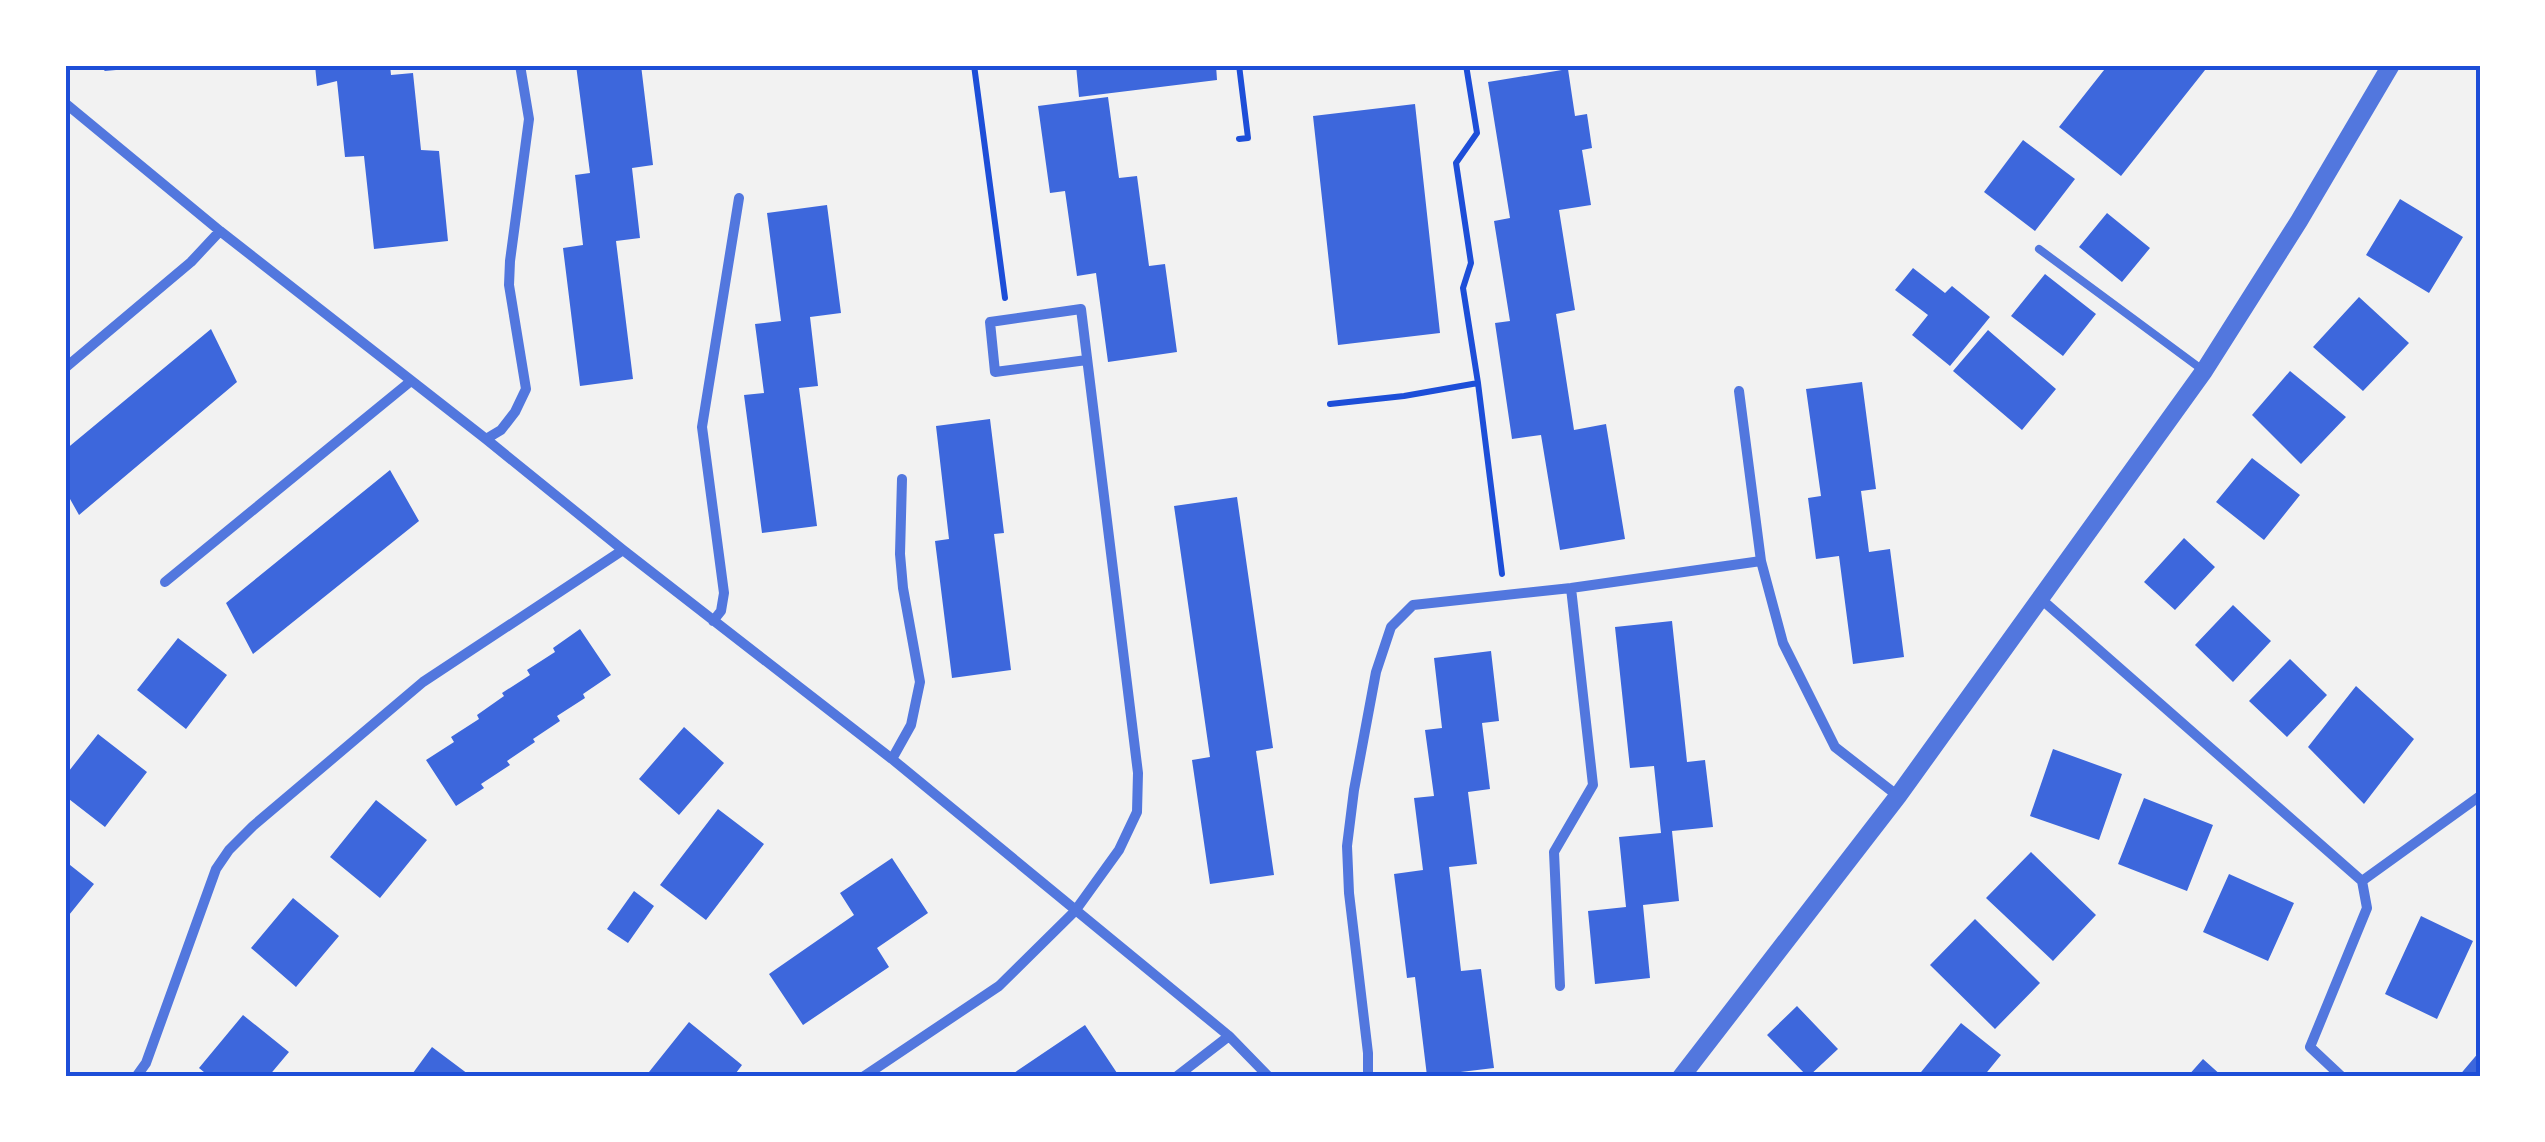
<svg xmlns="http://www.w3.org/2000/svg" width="2545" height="1142" font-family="'PT Sans Narrow',sans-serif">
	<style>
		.building { fill: #3d67dc }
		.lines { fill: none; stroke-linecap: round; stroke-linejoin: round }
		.path { stroke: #1d4ed8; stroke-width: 6 }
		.service { stroke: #5277de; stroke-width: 8 }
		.minor { stroke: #5277de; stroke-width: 10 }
		.tertiary { stroke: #5277de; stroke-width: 18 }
		.neatline { fill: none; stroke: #1d4ed8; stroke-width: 4 }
	</style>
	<rect width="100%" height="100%" fill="#f2f2f2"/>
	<path class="building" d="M98,65H138V68L105,71Z
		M315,65H390L391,75L413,73L421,150L439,151L448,241L374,249L364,156L345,157L337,81L317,86Z
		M576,65H641L653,165L632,168L640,238L616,241L633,379L580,386L563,248L583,245L575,175L590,173Z
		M1076,65H1216L1217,80L1079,97Z
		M2108,65H2209L2121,176L2059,127Z
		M1568,69L1575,116L1587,114L1592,148L1582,150L1591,205L1559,210L1575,310L1556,314L1574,430L1606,424L1625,539L1560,550L1541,435L1512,439L1495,323L1510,321L1494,221L1510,218L1488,82Z
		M1108,97L1119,178L1137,176L1149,266L1165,264L1177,352L1108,362L1096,273L1077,276L1065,191L1050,193L1038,106Z
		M1415,104L1440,333L1338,345L1313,116Z
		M2023,140L2075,179L2035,231L1984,192Z
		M2400,199L2463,237L2429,293L2366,255Z
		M827,205L841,313L810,317L818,386L799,388L817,526L762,533L744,395L764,393L755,324L781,321L767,213Z
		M2107,213L2150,248L2122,282L2079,247Z
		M1913,268L1945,293L1952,286L1990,317L1950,366L1912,335L1928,315L1895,290Z
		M2045,274L2096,314L2063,356L2011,316Z
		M2359,297L2409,343L2363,391L2313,347Z
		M211,329L237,382L79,515L65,490V450Z
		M1988,330L2056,389L2022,430L1953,371Z
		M2290,371L2346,417L2301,464L2252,415Z
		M1862,382L1876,489L1861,491L1869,552L1890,549L1904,657L1853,664L1839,556L1816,559L1808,498L1821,496L1806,389Z
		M990,419L1004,533L994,534L1011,670L952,678L935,541L949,539L936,426Z
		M2252,458L2300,495L2264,540L2216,502Z
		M390,470L419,521L253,654L226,603Z
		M1237,497L1273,748L1256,751L1274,875L1210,884L1192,760L1210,757L1174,506Z
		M2184,538L2215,567L2175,610L2144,582Z
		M2233,605L2271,641L2233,682L2195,645Z
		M1672,621L1687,762L1705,760L1713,827L1672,831L1679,901L1643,905L1650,978L1595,984L1588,911L1626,907L1619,837L1661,833L1654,766L1630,768L1615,627Z
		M580,629L611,675L583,694L585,698L557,716L560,721L533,739L535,742L507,761L510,765L481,784L484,788L456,806L426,760L454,742L451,737L479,719L477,715L504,696L502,693L530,675L527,670L555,652L553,648Z
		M178,638L227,675L186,729L137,690Z
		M1491,651L1499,721L1482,723L1490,789L1468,792L1477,864L1449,867L1461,971L1481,969L1494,1068L1427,1076L1415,977L1407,978L1394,874L1423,870L1414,798L1434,796L1425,730L1442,728L1434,658Z
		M2290,659L2327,695L2287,737L2249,701Z
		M2356,686L2414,739L2364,804L2308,747Z
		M684,727L724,763L679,815L639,779Z
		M98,734L147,772L105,827L65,796V776Z
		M2053,749L2122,774L2099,840L2030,816Z
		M2144,798L2213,825L2187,891L2118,864Z
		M376,800L427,840L380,898L330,857Z
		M718,809L764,844L706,920L660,885Z
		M2031,852L2096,915L2053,961L1986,898Z
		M892,858L928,913L877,948L889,967L803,1025L769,974L854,915L840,893Z
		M65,861L94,884L65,920Z
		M2229,874L2294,903L2268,961L2203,932Z
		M634,891L654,906L628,943L607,929Z
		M293,898L339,936L296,987L251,948Z
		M2421,916L2473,941L2437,1019L2385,994Z
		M1975,919L2040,983L1995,1029L1930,965Z
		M1797,1006L1838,1049L1808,1077L1767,1035Z
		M243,1015L289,1052L268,1077H210L199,1068Z
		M689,1022L742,1065L733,1077H645Z
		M1961,1023L2001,1055L1983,1077H1917Z
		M1085,1025L1117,1073L1111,1077H1008Z
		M432,1047L472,1077H410Z
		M2480,1051V1077H2458Z
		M2203,1059L2223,1077H2187Z"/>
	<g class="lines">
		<path class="path" d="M974,65L1005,298
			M1466,65L1477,133L1456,163L1471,263L1463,288L1478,383L1502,574
			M1239,139L1248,138L1239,65
			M1330,404L1404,396L1478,383"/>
		<path class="service" d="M2039,249L2204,371"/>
		<path class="minor" d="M65,103L220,231L486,439L623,550L892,759L1229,1036L1269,1077
			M65,368L191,262L220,231
			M1739,391L1761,561L1783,643L1835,747L1898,796
			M486,439L501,430L515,412L526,389L509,285L510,261L529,119L520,65
			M165,582L411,381
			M2041,599L2362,881L2367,908L2310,1047L2342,1077
			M713,621L721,611L724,593L702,427L739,198
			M892,759L911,725L920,682L903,588L900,554L902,479
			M2362,881L2480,796
			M1560,986L1554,852L1593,785L1571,588
			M136,1077L146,1063L216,869L229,850L253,826L423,682L623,550
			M863,1077L999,986L1075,911L1119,850L1137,812L1138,773L1081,309L990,322L995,372L1087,360
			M1176,1077L1229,1036
			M1368,1077V1053L1349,893L1347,846L1354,790L1376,672L1391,627L1413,605L1571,588L1761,561"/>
		<path class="tertiary" d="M1681,1077L1898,796L2204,371L2299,221L2391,65"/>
	</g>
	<rect width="2545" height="1142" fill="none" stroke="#ffffff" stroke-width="135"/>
	<rect x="68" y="68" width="2410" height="1006" class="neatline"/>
</svg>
